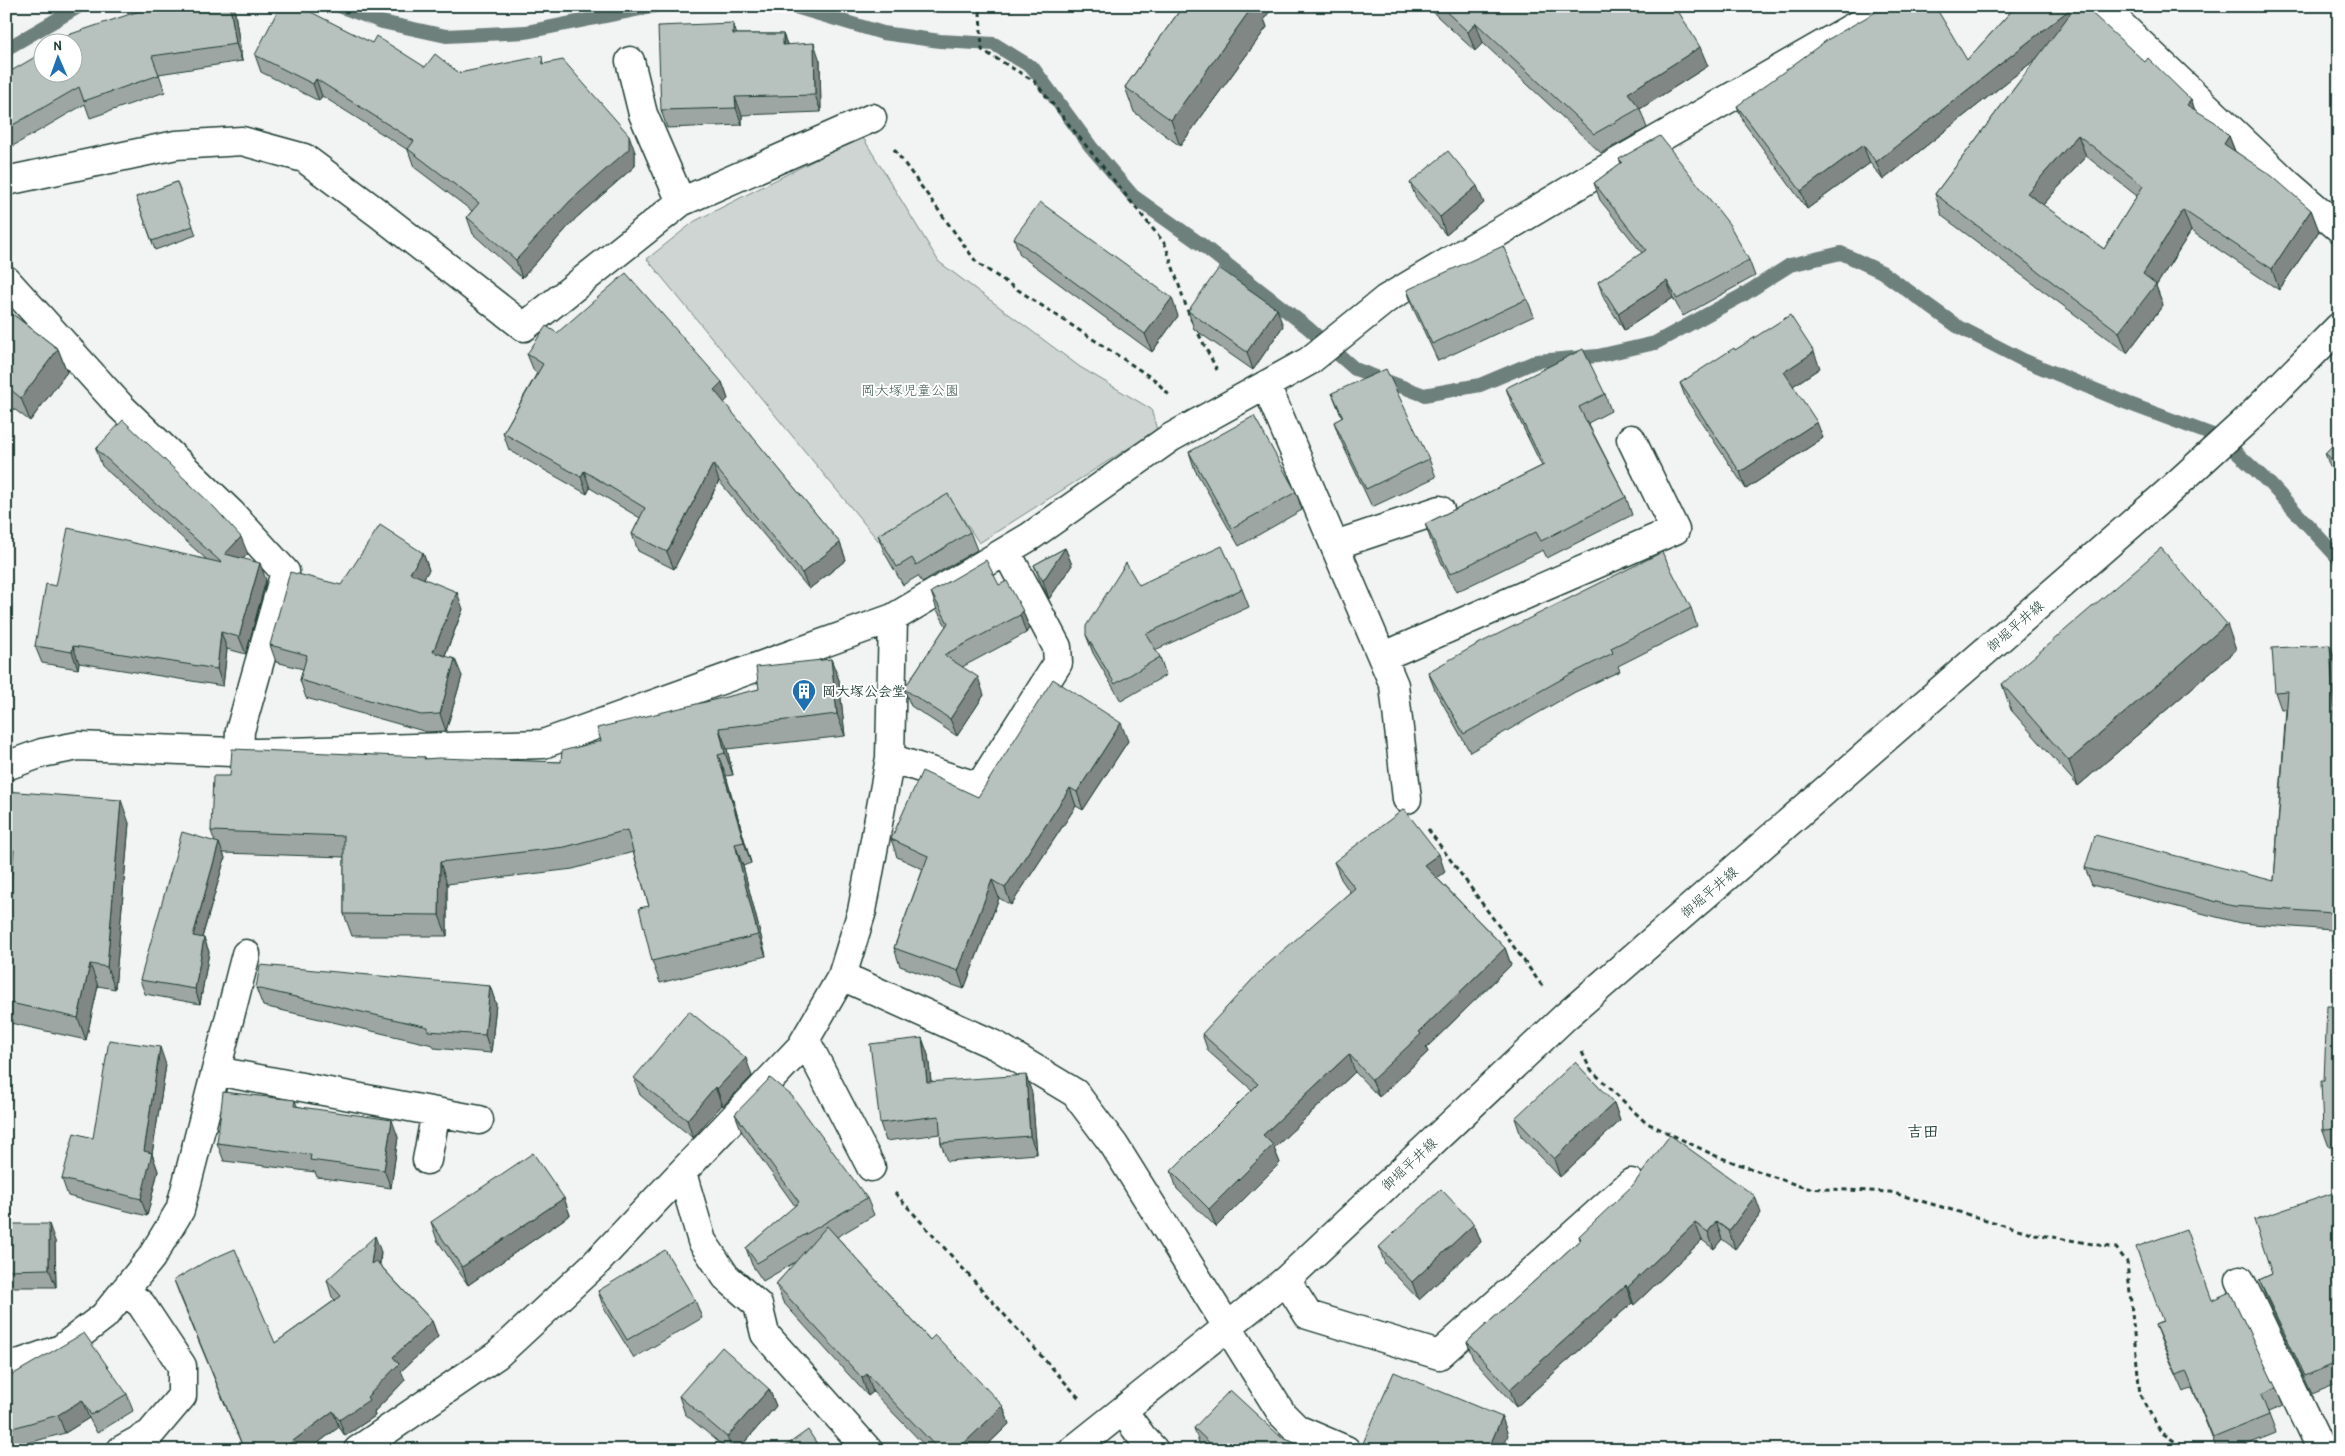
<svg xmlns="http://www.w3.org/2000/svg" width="2345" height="1456" font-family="'Patrick Hand','Klee One',sans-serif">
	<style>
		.green { fill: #ced5d3; stroke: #768984 }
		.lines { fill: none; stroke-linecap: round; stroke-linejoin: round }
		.stream { stroke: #6d807b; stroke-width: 14 }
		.minor-casing { stroke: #1f3d34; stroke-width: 31 }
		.tertiary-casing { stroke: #1f3d34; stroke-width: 31 }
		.path { stroke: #1f3d34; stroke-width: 3; stroke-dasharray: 5 4; stroke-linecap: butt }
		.minor { stroke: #fff; stroke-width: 28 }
		.tertiary { stroke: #fff; stroke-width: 28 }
		.wall { fill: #9da6a3; stroke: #1f3d34; fill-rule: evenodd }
		.shaded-wall { fill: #808784; stroke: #1f3d34 }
		.building { fill: #b7c1bd; stroke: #1f3d34; fill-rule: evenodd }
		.labels { text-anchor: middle; stroke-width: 4; stroke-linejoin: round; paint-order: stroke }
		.park-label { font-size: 14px; fill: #425b54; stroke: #fff }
		.street-label { font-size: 14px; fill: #1f3d34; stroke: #fff }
		.poi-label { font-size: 14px; font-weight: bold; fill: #1f3d34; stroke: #fff; text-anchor: start }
		.quarter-label { font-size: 16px; font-weight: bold; fill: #1f3d34; stroke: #fff }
	</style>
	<rect width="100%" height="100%" fill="#f2f3f3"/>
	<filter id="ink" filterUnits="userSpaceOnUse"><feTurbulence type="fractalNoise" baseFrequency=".02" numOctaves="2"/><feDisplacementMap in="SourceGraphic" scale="10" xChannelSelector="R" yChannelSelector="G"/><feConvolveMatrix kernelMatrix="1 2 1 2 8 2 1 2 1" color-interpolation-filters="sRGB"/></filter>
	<g filter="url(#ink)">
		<path class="green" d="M862,136L939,262L1080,367L1151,409L1157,430L979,543L953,503L881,544L647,259L695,221Z"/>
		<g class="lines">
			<path class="stream" d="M339,6L382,22L446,36L526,32L656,6
				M792,6L883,33L940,41L994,44L1033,68L1091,147L1133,196L1202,245L1307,327L1355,369L1424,395L1480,385L1537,361L1598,356L1655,343L1743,295L1790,265L1841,253L1882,272L1957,326L2023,360L2127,403L2221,438L2270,484L2339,559
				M6,49L80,6"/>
			<g class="minor-casing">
				<path id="minor" d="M2101,6L2287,183L2339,228
					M630,61L643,114L681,202
					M6,181L176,145L242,141L304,158L378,213L524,327L681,202L872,118
					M6,280L121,407L231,513L285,572L240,731L239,753
					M1266,385L1394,685L1407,799
					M1335,545L1440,510
					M1382,657L1675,530L1631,439
					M890,758L979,787L1058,663L1057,647L1006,551
					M6,766L42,753L78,746L258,753L543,744L893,618L1031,536L1170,438L1309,361L1386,299L1590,178L1890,6
					M842,976L997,1046L1075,1093L1114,1145L1282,1414L1297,1429L1346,1450
					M806,1041L871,1167
					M216,1071L479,1120
					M427,1160L436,1112
					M682,1173L702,1241L726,1277L758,1305L765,1334L868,1450
					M1286,1280L1308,1315L1439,1355L1631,1183
					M2240,1280L2321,1450
					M6,1365L21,1363L61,1349L104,1316L151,1258L180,1210L246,954
					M1123,1411L1142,1437L1154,1450
					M121,1450L150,1434L182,1396V1366L141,1304L124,1291
					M358,1450L497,1355L595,1264L801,1047L842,976L862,911L890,758L893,618"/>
			</g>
			<g class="tertiary-casing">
				<path id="tertiary" d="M1073,1450L1286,1280L1565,1017L2166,494L2249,418L2339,327"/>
			</g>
			<path class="path" d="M972,6L980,12L982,50L1034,81L1165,244L1189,315L1217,370
				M894,149L977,263L1155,380L1170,396
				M1428,829L1543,987
				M1582,1052L1590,1069L1645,1122L1716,1156L1805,1188L1890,1192L2035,1234L2116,1248L2127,1262L2140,1395L2161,1432L2187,1450
				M895,1193L1080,1399"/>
			<use href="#minor" class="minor"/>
			<use href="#tertiary" class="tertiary"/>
		</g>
		<path class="wall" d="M234,6L242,61L159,74L165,92L90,118L85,104L6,150V74Z
			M1183,6H1270L1271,10L1264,19L1267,27L1180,146L1134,112L1125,87Z
			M1426,6H1678L1676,8L1708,66L1640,109L1647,128L1601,153L1483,43L1475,51Z
			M2016,6L2145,62L2191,100L2195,110L2229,136L2235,151L2311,210L2319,231L2279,290L2191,231L2156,286L2163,305L2127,353L1942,216L1935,194L2037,58L1883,180L1870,163L1807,209L1744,123L1737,106L1967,60ZM2086,156L2137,196L2104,249L2043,205Z
			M737,34H783L787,44L820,61L821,112L742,115V125L667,128L661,110Z
			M372,43L425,67L459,73L544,63L635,152V166L576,218L522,278L473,234L467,217L472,211L414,167L408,150L322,96L319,101L261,72L255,55Z
			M1619,159L1749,260L1755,276L1683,316L1673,298L1624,330L1604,299L1598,282L1642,253L1600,200L1594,183L1621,163Z
			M177,182L196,235L155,250L136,197Z
			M1410,183L1484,203L1446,235L1417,200Z
			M1014,238L1178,316L1152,352L1020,255Z
			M1407,290L1527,299L1534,316L1438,361L1413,308Z
			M6,309L58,349L67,372L30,421L6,403Z
			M1188,311L1283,326L1253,370L1194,329Z
			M557,333L722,382L728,399L724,403L840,543L846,560L809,589L719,481L674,569L638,551L632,534L640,518L590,488L587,494L509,450L503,433L537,373L534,371L527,354Z
			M1735,350L1820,368L1793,386L1823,438L1746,489L1686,399L1680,383Z
			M1506,388L1605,394L1611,411L1588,423L1626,497L1632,515L1547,558L1543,550L1456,592L1431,541L1425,524L1542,466L1512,405Z
			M1332,393L1429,459L1436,477L1372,507L1340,439L1334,422L1342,418Z
			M2339,439V477L2331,470L2325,453Z
			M96,449L248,554L243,559L266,580L246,654L227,649L223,686L79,663L78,669L42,663L35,646L56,586L206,559L102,466Z
			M1189,452L1296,492L1302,510L1239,546L1195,470Z
			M970,532L977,550L922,582L918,576L903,585L884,552L878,535Z
			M1065,548L1072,565L1049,599L1041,583L1034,565Z
			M423,553L429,570L424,578L463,609L445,656L462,676L446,731L427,732L306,698L300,680L303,669L276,662L270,645L341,585Z
			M999,585L1023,611L1029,628L1026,633L962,667L984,695L957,736L911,706L904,689L946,626L937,610L931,592Z
			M1139,585L1242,589L1249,607L1155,650L1160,657L1166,675L1121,701L1093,653L1086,635Z
			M1691,608L1697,626L1618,666L1620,671L1575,692L1470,752L1435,690L1428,672Z
			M2330,645L2336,662L2339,703V958L2332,941V930L2240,923L2092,885L2085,868L2274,881L2286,709H2281L2275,692Z
			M2236,650L2078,786L2011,710L2002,684Z
			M831,659L839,680L845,736L727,749L733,775L726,776L751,863L743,866L766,956L660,983L652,961L649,906L633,852L573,869L447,884V936H352L344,914V857L223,853L225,858L202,938H204L209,952L200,1004L145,994L140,980L215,842L211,831L230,776L425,757L426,759L561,762L601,741L759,689Z
			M1128,741L1083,810L1076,806L1011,905L999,898L964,989L900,966L894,948L923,869L897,857L891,839L978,797Z
			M6,791L129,823L115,989L98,986L86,1040L6,1022V951L12,872L6,871Z
			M1334,862L1445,872L1437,878L1505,948L1511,965L1426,1048L1428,1052L1379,1097L1355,1072L1274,1148L1280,1163L1216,1227L1177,1189L1171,1171L1252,1090L1208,1051L1202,1034L1350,892L1341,879Z
			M490,986L496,1004L491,1053L434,1048L433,1045L263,1006L256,988Z
			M2339,1006V1147H2329L2323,1130L2324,1081Z
			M922,1038L928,1055L931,1081L1032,1093L1037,1154L947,1161L941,1143L940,1134L886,1141L880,1123Z
			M166,1065L152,1154L158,1171L147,1216L68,1196L62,1179L93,1138Z
			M752,1076L723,1106L722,1105L693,1138L640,1095L634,1078Z
			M295,1100L297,1106L398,1137L391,1188L317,1177L315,1172L224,1161L217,1143Z
			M1614,1103L1620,1121L1560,1177L1521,1136L1515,1118Z
			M735,1114L867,1198L874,1215L837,1237L930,1340L1003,1406L1009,1424L982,1450H929L873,1392L868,1396L783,1302L776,1284L797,1261L763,1281L752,1265L746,1248L795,1206L742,1132Z
			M2339,1191V1383L2312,1394L2266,1297L2259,1280L2272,1274Z
			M564,1198L570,1215L468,1285L437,1240L431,1222Z
			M1761,1213L1735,1249L1722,1239L1714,1249L1702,1240L1634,1305L1632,1303L1516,1407L1473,1359L1467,1342L1580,1240L1579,1236Z
			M6,1224L55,1241L56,1287H6Z
			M1474,1224L1481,1242L1419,1300L1385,1264L1379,1247Z
			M381,1252L380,1265L432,1321L438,1337L401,1371L405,1380L374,1412L375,1416L345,1436L339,1427L309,1450H244L180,1296L174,1280L275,1343L335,1300L332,1297L327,1280Z
			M598,1291L695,1300L702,1318L634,1358L604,1309Z
			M2212,1300L2276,1388L2283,1406L2268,1412L2276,1433L2233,1450H2217L2192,1388L2184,1392L2162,1343L2155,1325Z
			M6,1377L127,1394L133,1411L97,1433L89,1418L65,1433L6,1449Z
			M769,1389L776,1406L738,1450H728L685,1414L679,1396Z
			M1194,1428L1281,1437L1311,1450H1205L1200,1446Z"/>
		<path class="shaded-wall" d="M230,6H234L242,61L236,44Z
			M1253,6H1270L1271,10L1264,19L1267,27L1180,146L1171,120Z
			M2074,6H2079L2084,21L1883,180L1876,162Z
			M733,23L739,41L733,34Z
			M1476,23L1483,43L1475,51L1468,32Z
			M783,34L789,51L783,45Z
			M814,43L820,61L821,112L815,95Z
			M1700,47L1708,66L1640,109L1628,93Z
			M316,79L322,96L319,101L313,84Z
			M735,97L742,115V125L736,108Z
			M2191,100L2199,121L2187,105Z
			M629,135L635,152V166L576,218L522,278L516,260Z
			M2078,135L2086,156L2035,214L2027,193Z
			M2229,136L2237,157L2224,144Z
			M1863,145L1870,163L1807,209L1801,191Z
			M1477,186L1484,203L1446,235L1440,217Z
			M2183,210L2191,231L2156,286L2163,305L2127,353L2119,332L2143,274Z
			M2311,210L2319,231L2279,290L2272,269Z
			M1667,281L1673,298L1624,330L1618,313Z
			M1172,298L1178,316L1152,352L1145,334Z
			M1277,309L1283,326L1253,370L1247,352Z
			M58,349L67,372L30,421L21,398Z
			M1814,352L1820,368L1790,388L1784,372Z
			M722,382L728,399L720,407L714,390Z
			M1817,422L1823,438L1746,489L1740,472Z
			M713,464L719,481L674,569L667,552Z
			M584,471L590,488L587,494L581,477Z
			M6,504H7L13,521L6,537Z
			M241,537L248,554L231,571L225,554Z
			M840,543L846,560L809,589L802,573Z
			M1065,548L1072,565L1049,599L1043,581Z
			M423,553L429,570L416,590L410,573Z
			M260,563L266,580L246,654L239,637Z
			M457,592L463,609L439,670L433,652Z
			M1023,611L1029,628L1026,633L1020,615Z
			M2227,624L2236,650L2078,786L2069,761Z
			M221,632L227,649L223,686L217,669Z
			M2330,645L2336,662L2339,703V785Z
			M73,646L79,663L78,669L72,652Z
			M455,659L462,676L446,731L440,714Z
			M831,659L839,680L845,736L837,714Z
			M978,677L984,695L957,736L950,719Z
			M1121,723L1128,741L1083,810L1077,792Z
			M719,728L727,749L733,775L725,753Z
			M718,755L726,776L751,863L744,842Z
			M1070,788L1076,806L1011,905L1005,888Z
			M121,800L129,823L115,989L107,967Z
			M219,843L225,858L198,951L193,936Z
			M735,844L743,866L766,956L758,935Z
			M1439,854L1445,872L1431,883L1424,865Z
			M440,862L447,884V936L439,915Z
			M992,880L999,898L964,989L958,971Z
			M204,938L209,952L200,1004L195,989Z
			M1505,948L1511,965L1426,1048L1428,1052L1379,1097L1372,1080L1419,1032Z
			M90,964L98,986L86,1040L78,1018Z
			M490,986L496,1004L491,1053L485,1035Z
			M922,1038L928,1055L933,1099L927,1082Z
			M160,1047L166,1065L152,1154L158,1171L147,1216L141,1199L144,1151Z
			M1349,1054L1355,1072L1274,1148L1280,1163L1216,1227L1209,1209L1263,1135Z
			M746,1058L752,1076L723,1106L717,1089Z
			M1026,1075L1032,1093L1037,1154L1030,1136Z
			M715,1087L722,1105L693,1138L687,1120Z
			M1614,1103L1620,1121L1560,1177L1554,1159Z
			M392,1120L398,1137L391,1188L384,1170Z
			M1755,1196L1761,1213L1735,1249L1729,1231Z
			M564,1198L570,1215L468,1285L462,1267Z
			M1716,1221L1722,1239L1714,1249L1708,1232Z
			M1695,1223L1702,1240L1634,1305L1628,1287Z
			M49,1224L55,1241L56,1287L49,1269Z
			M1474,1224L1481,1242L1419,1300L1412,1282Z
			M375,1236L381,1252L377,1281L371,1264Z
			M1626,1285L1632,1303L1516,1407L1510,1389Z
			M432,1321L438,1337L401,1371L405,1380L374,1412L375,1416L345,1436L339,1420L367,1397L393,1357Z
			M867,1374L873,1392L868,1396L862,1378Z
			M769,1389L776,1406L738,1450H732L727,1437Z
			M82,1400L89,1418L65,1433L58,1415Z
			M1003,1406L1009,1424L982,1450H957Z
			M333,1411L339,1427L309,1450H281Z
			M1502,1417L1508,1435L1502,1450H1488Z"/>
		<path class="building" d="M148,6H230L236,44L152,56L159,75L84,101L79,87L6,129V74L42,53V72H72V42H61L63,41L62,37L148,8Z
			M280,6H299L372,43L376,36L425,67L435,54L459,73L542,56L543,64L563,60L629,135V149L570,201L516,260L467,217L479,203L408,149L414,141L316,79L313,84L255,55Z
			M1183,6H1253L1171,120L1125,87Z
			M1440,6H1675L1700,47L1628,93L1640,108L1594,134L1476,23L1468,32Z
			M1886,6H1935L1967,60L2016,6H2074L1876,162L1863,145L1801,191L1737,106L1827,40Z
			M2076,6H2084L2145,62L2148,58L2191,100L2187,105L2215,122L2229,136L2224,144L2272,176L2311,210L2272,269L2183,210L2143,274L2156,284L2119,332L1935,194ZM2078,135L2143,186L2104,249L2027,193Z
			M733,23V34H783V45L814,43L815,95L735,97L736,108L661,110L658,26Z
			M1660,136L1729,224L1749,260L1677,299L1667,281L1618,313L1598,282L1646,250L1594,183L1622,162L1619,159Z
			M1448,151L1477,186L1440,217L1410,183Z
			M177,182L193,226L152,241L136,197Z
			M1040,202L1172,298L1145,334L1014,238Z
			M1503,246L1527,299L1432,344L1407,290Z
			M1219,268L1277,309L1247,352L1188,311Z
			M626,273L722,382L714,390L840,543L802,573L713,464L667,552L632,534L645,508L584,471L581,477L503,433L543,364L527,354L546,326L557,333Z
			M6,309L58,349L21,398L6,386Z
			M1790,315L1814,352L1784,372L1817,422L1740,472L1680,383L1734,348L1735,350Z
			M1583,349L1605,394L1579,407L1626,497L1541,541L1536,532L1450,574L1425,524L1544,465L1506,388Z
			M1386,369L1429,459L1366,489L1334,422L1343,417L1332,393Z
			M1254,416L1296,492L1232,528L1189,452Z
			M123,420L214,507L241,537L225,554L260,563L239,637L221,632L217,669L73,646L72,652L35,646L46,584L56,586L68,528L222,563L96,449Z
			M2339,439V466L2325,453Z
			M948,494L970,532L916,565L912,558L897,567L878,535Z
			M380,525L423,553L410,573L457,592L433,652L455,659L440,714L421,715L300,680L307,655L270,645L290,572L341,585Z
			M1222,546L1242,589L1146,634L1160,657L1115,684L1086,635V626L1126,563L1139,585Z
			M1065,548L1043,581L1034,565Z
			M2161,548L2227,624L2069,761L2002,684Z
			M1662,552L1691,608L1611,648L1613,653L1569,675L1464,734L1428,672L1476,645Z
			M986,560L999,585L1007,581L1023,611L1020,615L944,655L978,677L950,719L904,689L948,623L931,592Z
			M2330,645L2339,785V941H2332L2333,913L2233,906L2085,868L2095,835L2274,881L2288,691L2275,692L2272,648Z
			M831,659L837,714L719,728L725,753L718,755L744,842L735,844L758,935L652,961L639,908L649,906L627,830L565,847L440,862L439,915L344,914V836L211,831L213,776H230L232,749L425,757L424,759L438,758L561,762L562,751L601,741L597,728L759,689L756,667Z
			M1053,679L1121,723L1077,792L1070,788L1005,888L992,880L958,971L894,948L928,856L891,839L922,771L978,797Z
			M6,791L121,800L107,967L90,964L78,1018L6,1002V951L14,850H6Z
			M1404,809L1439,854L1424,865L1505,948L1419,1032L1421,1034L1372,1080L1349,1054L1263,1135L1273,1145L1209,1209L1171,1171L1258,1084L1202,1034L1262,969L1355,888L1334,862Z
			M182,832L219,843L193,936L204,938L195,989L140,980Z
			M260,965L490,986L485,1035L428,1031V1027L256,988Z
			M2327,1006H2339V1129L2323,1130L2321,1081H2324Z
			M689,1011L746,1058L717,1089L715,1087L687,1120L634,1078Z
			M922,1038L927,1082L1026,1075L1030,1136L941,1143L939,1116L880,1123L870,1044Z
			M109,1040L160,1047L144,1151L152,1153L141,1199L62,1179L74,1133L93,1138Z
			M1575,1062L1614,1103L1554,1159L1515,1118Z
			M770,1078L792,1096L867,1198L757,1263L746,1248L799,1202L735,1114Z
			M223,1092L295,1100L294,1106L392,1120L384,1170L310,1160L311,1155L217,1143Z
			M1670,1135L1755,1196L1729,1231L1716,1221L1708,1232L1695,1223L1628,1287L1626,1285L1510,1389L1467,1342L1581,1239L1579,1236L1633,1185Z
			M533,1153L564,1198L462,1267L431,1222Z
			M1441,1189L1474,1224L1412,1282L1379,1247Z
			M2339,1191V1362L2305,1376L2259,1280L2272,1274L2254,1220Z
			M6,1224H49V1269L6,1270Z
			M827,1226L930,1340L935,1335L1003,1406L957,1450H939L867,1374L862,1378L776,1284Z
			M2186,1229L2212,1300L2230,1292L2276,1388L2261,1395L2269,1415L2213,1438L2186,1371L2177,1375L2155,1325L2163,1322L2136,1247Z
			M375,1236L371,1264L376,1261L432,1321L393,1357L399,1364L367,1397L369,1400L339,1420L333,1411L281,1450H245L243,1447L174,1280L205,1262L235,1249L275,1343L341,1296L327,1280Z
			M665,1250L695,1300L627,1340L598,1291Z
			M84,1333L127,1394L91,1415L82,1400L58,1415L6,1430V1377L12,1375Z
			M722,1347L769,1389L727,1437L679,1396Z
			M1394,1372L1502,1417L1488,1450H1360Z
			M1230,1390L1281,1437L1311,1450H1217L1194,1428Z
			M808,1430L821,1450H780Z"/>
	</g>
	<defs>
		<g id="building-pin" transform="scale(1.25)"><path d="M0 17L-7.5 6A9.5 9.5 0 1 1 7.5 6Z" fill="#1f6fb2" stroke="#fff"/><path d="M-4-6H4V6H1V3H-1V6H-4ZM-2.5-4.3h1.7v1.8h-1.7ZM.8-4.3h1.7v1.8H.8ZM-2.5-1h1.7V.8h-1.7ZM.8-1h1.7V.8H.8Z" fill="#fff"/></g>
	</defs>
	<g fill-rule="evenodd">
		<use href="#building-pin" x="804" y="691"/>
	</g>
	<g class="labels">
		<g class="park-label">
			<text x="910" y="395">岡大塚児童公園</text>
		</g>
		<g class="street-label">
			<text transform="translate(2015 626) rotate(-41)" y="5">御堀平井線</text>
			<text transform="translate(1709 892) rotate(-41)" y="5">御堀平井線</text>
			<text transform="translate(1409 1164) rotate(-43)" y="5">御堀平井線</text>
		</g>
		<g class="poi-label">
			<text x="822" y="696">岡大塚公会堂</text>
		</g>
		<g class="quarter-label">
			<text x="1923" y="1137">吉田</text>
		</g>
	</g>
	<rect width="2345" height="1456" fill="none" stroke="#fff" stroke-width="25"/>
	<rect x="12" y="12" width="2320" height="1431" fill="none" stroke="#1f3d34" stroke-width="2" filter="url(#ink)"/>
	<g transform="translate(58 58) rotate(358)"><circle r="24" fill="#ffffff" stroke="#a5b1ae"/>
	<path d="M0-4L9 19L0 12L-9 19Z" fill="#1f6fb2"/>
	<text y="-8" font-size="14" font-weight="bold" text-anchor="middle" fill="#1f3d34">N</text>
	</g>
</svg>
